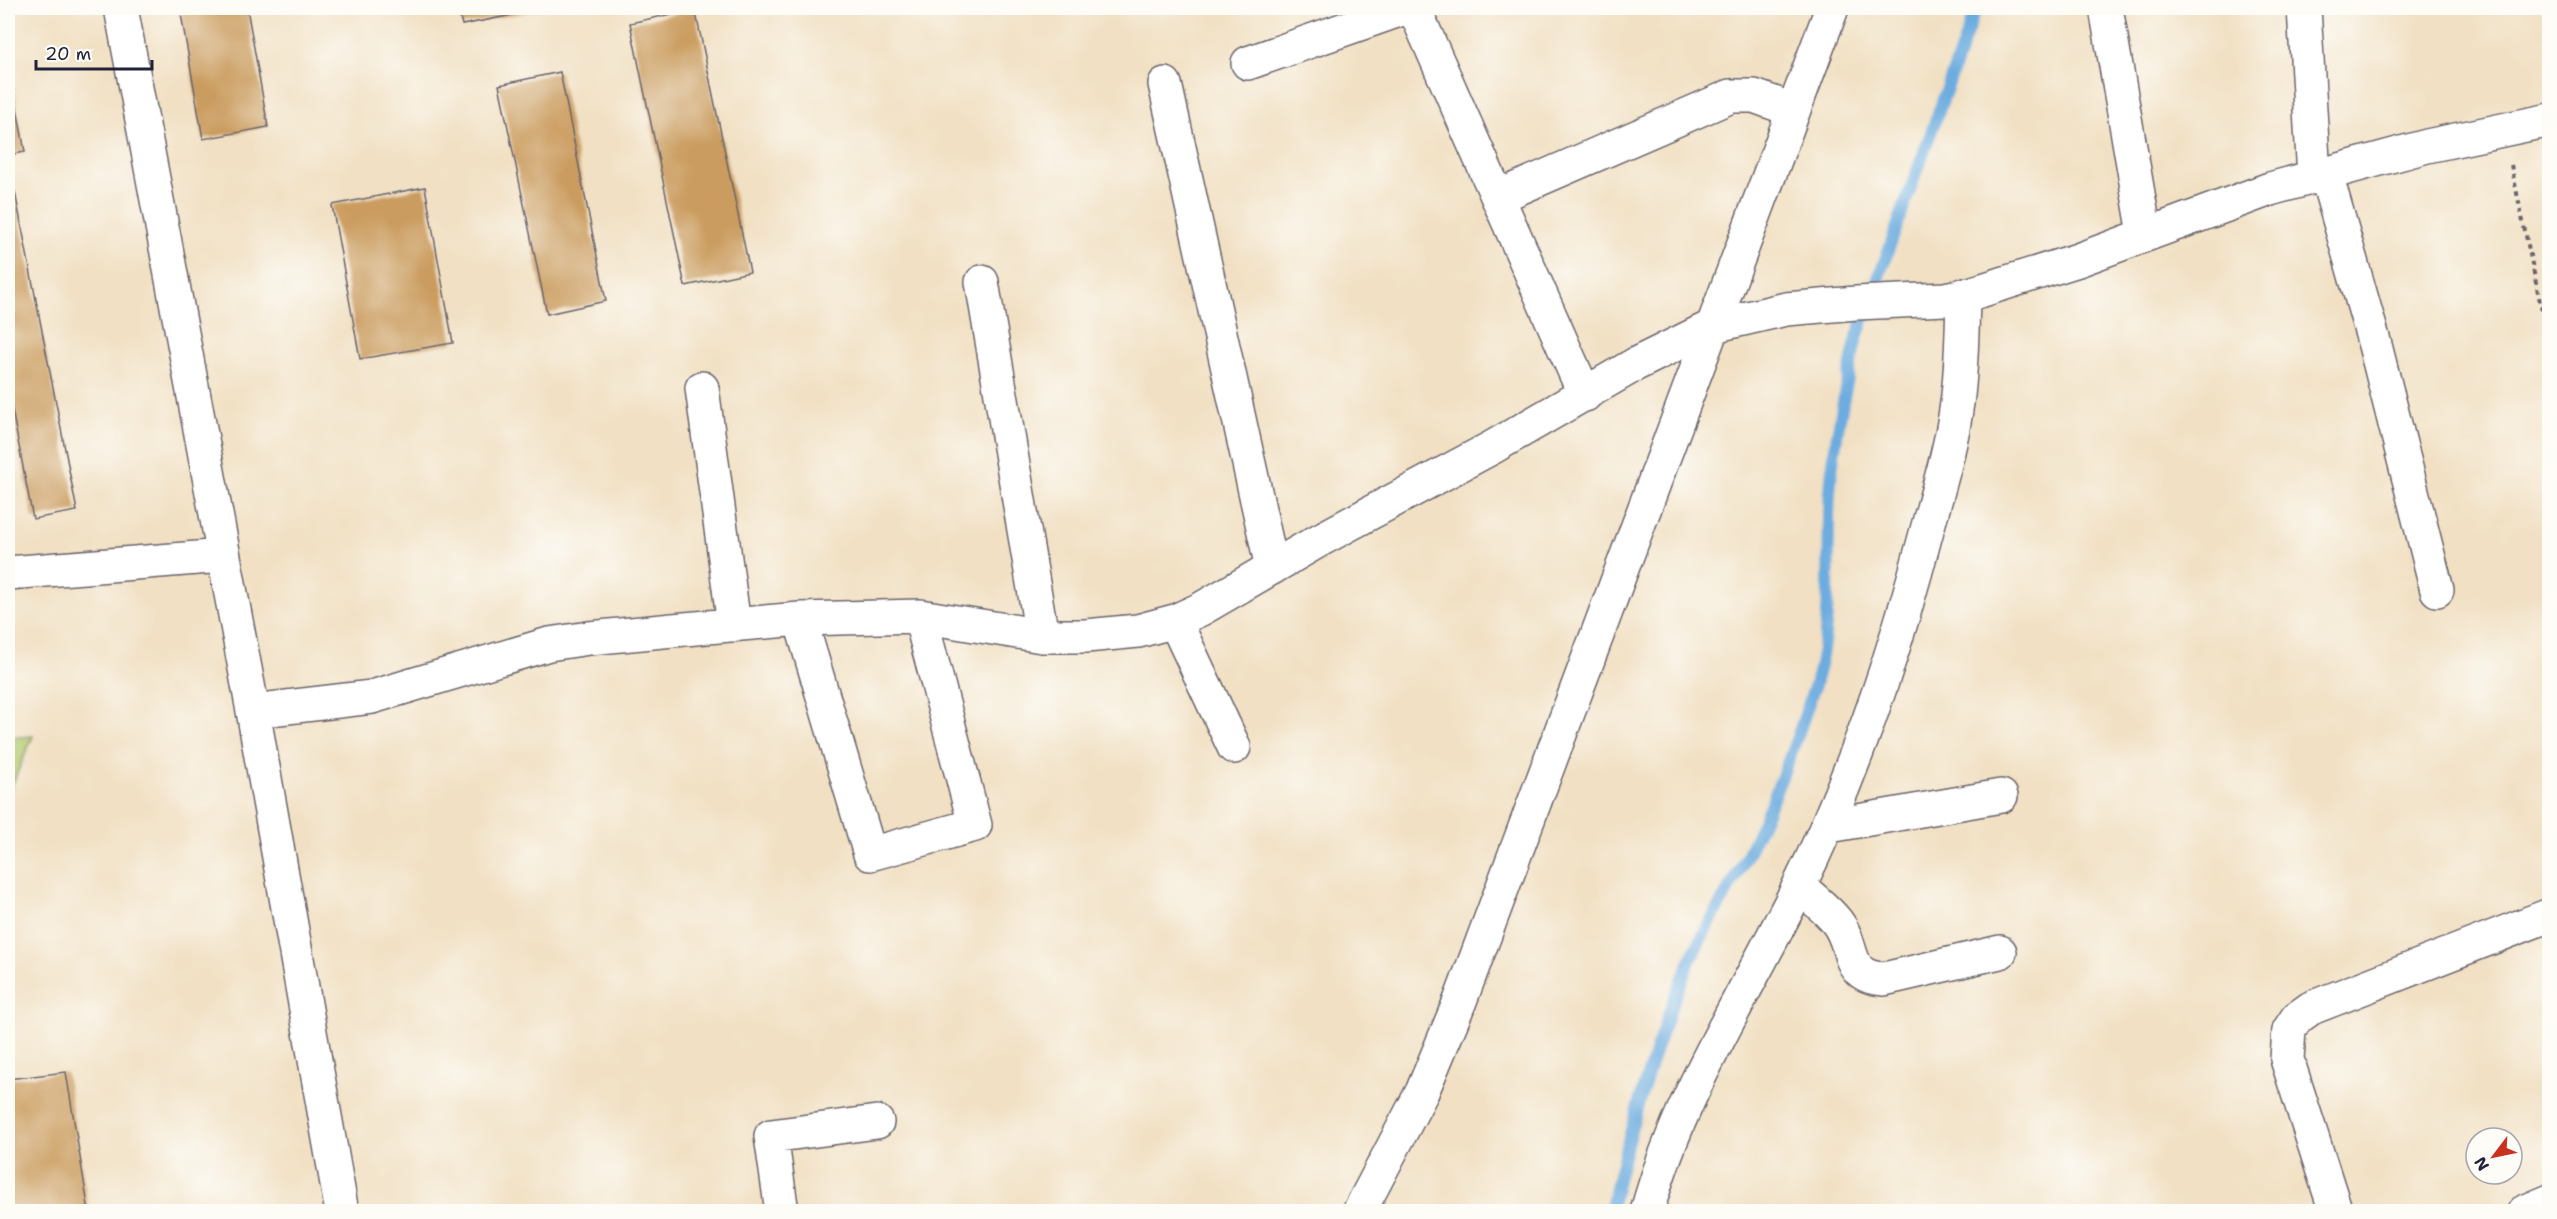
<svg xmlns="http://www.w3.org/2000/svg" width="2557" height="1219" font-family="'Shantell Sans',sans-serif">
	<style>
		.green { fill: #b2cb70; stroke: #6a7656; stroke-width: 1.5 }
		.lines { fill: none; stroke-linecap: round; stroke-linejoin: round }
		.stream { stroke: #6cacdf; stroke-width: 12 }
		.building { fill: #ca9c5f }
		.minor-casing { stroke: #6a646b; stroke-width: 36 }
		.path { stroke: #6a646b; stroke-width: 4; stroke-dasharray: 4.5 4.5; stroke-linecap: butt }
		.minor { stroke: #fff; stroke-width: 33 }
	</style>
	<rect width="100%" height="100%" fill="#fdfcf7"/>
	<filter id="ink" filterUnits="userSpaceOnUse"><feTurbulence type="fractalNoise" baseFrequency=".0167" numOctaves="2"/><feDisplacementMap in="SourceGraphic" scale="12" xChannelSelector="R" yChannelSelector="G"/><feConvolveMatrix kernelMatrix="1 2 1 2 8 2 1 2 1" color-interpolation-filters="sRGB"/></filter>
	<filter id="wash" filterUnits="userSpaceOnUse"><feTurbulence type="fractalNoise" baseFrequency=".008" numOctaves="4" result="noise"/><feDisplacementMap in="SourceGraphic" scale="24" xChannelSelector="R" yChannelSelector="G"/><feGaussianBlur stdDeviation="1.35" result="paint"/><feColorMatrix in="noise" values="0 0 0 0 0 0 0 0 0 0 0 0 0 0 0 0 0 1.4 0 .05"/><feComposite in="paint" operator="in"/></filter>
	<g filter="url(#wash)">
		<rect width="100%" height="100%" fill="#f1e0c3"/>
		<path class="green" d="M33,736L8,794V738Z"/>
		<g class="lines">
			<path class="stream" d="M1610,1212C1630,1127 1655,1041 1690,961C1707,923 1731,889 1749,851C1775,798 1797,741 1815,684C1834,623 1826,555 1830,491C1834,441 1846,386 1857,337L1976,8"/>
		</g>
		<g id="blocks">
			<path class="building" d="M180,8H247L268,127L203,139Z
				M458,8H543V9L462,25Z
				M695,9L750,272L685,286L630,23Z
				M8,60L25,152L8,155Z
				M560,72L606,301L547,314L499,85Z
				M425,187L453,343L360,359L332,205Z
				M15,192L77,511L33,519L8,389V194Z
				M66,1072L89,1212H8V1079Z"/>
		</g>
	</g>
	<g filter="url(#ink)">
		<use href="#blocks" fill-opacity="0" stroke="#6a646b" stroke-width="1.5"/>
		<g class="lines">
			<g class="minor-casing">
				<path id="minor" d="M121,8L253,711L342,1212
					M1414,8L1585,395
					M2106,8L2145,234
					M2304,8L2314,177
					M1248,63L1405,8
					M1165,84L1272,568
					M2326,174L2375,345L2437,590
					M1498,197L1731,96H1754L1793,110
					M982,282L1042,636
					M702,388L734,625
					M8,573L223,556
					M800,619L870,854L975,825L920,616
					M1175,621L1234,747
					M253,711L372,697L549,644L589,638L673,630L800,619L920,616L1042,636H1086L1138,631L1175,621L1201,609L1318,541L1493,447L1636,364L1713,326L1786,309L1856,303L1945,299L1970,294L2078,260L2270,189L2427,146L2550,120
					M1829,826L2001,796
					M1799,886C1812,898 1827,909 1837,922C1856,946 1843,977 1884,979L2000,952
					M782,1212L771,1136L877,1122
					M1359,1212L1422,1092L1460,1001L1832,8
					M1647,1212C1678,1097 1744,997 1796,892C1852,780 1892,662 1924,541C1936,496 1951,450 1957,403C1962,367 1962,331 1963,295
					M2336,1212L2287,1059L2289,1030L2297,1018L2311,1008L2550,915
					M2524,1212L2550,1201"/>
			</g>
			<path class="path" d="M2511,165L2550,349"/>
			<use href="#minor" class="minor"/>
		</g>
	</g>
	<rect width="2557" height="1219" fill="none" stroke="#fdfcf7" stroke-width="30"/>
	<g transform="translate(2494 1156) rotate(238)"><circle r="28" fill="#fdfcf7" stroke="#a5a5ac" stroke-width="1.5"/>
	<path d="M0-4.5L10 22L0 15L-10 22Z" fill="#c8321e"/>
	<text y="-9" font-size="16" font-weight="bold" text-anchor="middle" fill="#22223b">N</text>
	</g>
	<path d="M36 60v9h116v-9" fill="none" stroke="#22223b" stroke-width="3"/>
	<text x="45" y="60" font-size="18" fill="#22223b" stroke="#fdfcf7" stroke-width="4.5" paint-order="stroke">20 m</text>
</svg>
